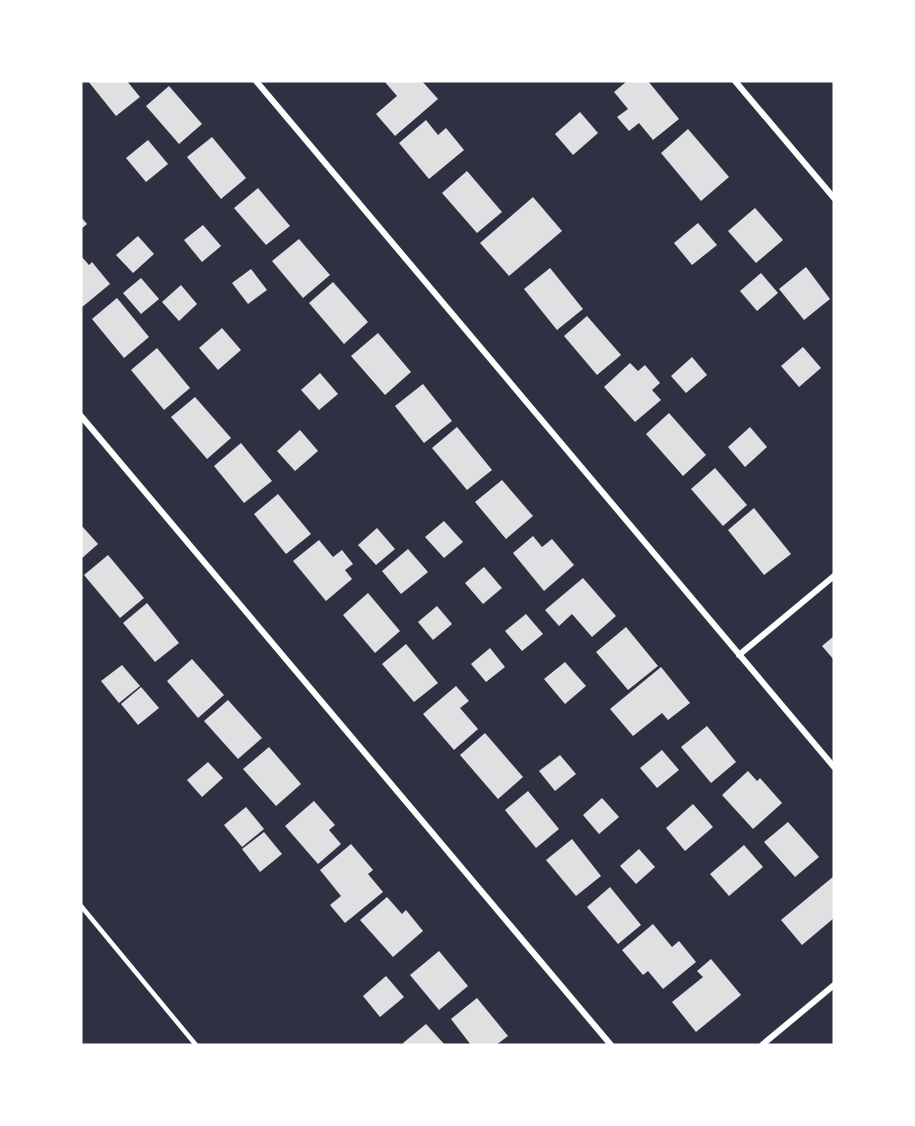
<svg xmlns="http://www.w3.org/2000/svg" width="915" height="1126" font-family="'Space Grotesk',sans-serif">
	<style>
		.building { fill: #e0e0e3 }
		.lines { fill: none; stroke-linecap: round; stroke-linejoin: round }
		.service { stroke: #fff; stroke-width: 4.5 }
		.minor { stroke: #fff; stroke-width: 6 }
	</style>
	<rect width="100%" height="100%" fill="#2d3142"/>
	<path class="building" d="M88,81H127L140,97L116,116Z
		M384,81H422L438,99L395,136L376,114L397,96Z
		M627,81H648L679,119L653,140L639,123L629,131L617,117L628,109L614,92Z
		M169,86L202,124L179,144L146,106Z
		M580,112L598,133L573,155L555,134Z
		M426,120L438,135L446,128L464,150L429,179L399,143Z
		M688,129L729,177L701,201L661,153Z
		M212,137L246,178L221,199L187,157Z
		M148,140L168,164L146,182L126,158Z
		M467,171L502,212L477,233L442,193Z
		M258,188L290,226L266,245L234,208Z
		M533,197L562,231L509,276L480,243Z
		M755,208L783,240L756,263L728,231Z
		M81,217L87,224L81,229Z
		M698,223L717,245L692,265L674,243Z
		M203,225L221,246L202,262L184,240Z
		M138,236L154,254L133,273L116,255Z
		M299,239L330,275L303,298L272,261Z
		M81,256L89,265L92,262L110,284L81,308Z
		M806,267L830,299L804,320L779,289Z
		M550,268L583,309L557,330L524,289Z
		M251,269L267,290L248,304L232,283Z
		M761,273L778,293L757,311L740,291Z
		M141,278L159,299L141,314L123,293Z
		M333,282L368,322L344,344L309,303Z
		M181,285L197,304L179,321L162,302Z
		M117,298L149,337L124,358L92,319Z
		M587,316L621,355L597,375L564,336Z
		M222,328L241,350L218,370L199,348Z
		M378,333L411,372L385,395L351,356Z
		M803,347L821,368L799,387L781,366Z
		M157,348L190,388L164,410L131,370Z
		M692,357L707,375L686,393L671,376Z
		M630,363L638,371L645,365L660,383L652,390L661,400L635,422L604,387Z
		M320,373L338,394L319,410L301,390Z
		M423,384L452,421L424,443L395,406Z
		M195,397L231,438L207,459L171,417Z
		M669,413L706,455L683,476L646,434Z
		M457,427L492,470L467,490L432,448Z
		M750,427L767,447L745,467L728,447Z
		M300,430L318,451L295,471L277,451Z
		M241,443L272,481L244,503L214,466Z
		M715,468L747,505L723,526L691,489Z
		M502,480L533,516L506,539L475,502Z
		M278,494L311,534L286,554L254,514Z
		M754,508L791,554L764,575L728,530Z
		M444,521L463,542L444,558L425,537Z
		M81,525L98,544L81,559Z
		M377,528L395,549L376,565L358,545Z
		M533,536L542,547L552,539L574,565L544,591L513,553Z
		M319,540L333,557L342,550L353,564L345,570L352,579L326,601L293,561Z
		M408,549L428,572L401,594L382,571Z
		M108,555L144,598L120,618L84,575Z
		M484,567L502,588L483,604L465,583Z
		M583,578L616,616L592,637L572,614L559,626L545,610Z
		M368,593L400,631L375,653L343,615Z
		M147,603L179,643L155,662L123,623Z
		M437,606L452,624L433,640L418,622Z
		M526,614L543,634L522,651L505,631Z
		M626,627L658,666L628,690L596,652Z
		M834,636V660L822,646Z
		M406,644L438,683L414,702L382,664Z
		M490,648L505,667L486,682L471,664Z
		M192,659L224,695L198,718L167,681Z
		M565,662L586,686L565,704L544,679Z
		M122,665L140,686L119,703L101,681Z
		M661,667L690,703L668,720L662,713L633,736L610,709Z
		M456,686L469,701L460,708L478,729L454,750L423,714Z
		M141,687L159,708L138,725L121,704Z
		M228,700L262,738L238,759L204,721Z
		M707,726L736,762L711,783L681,747Z
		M485,733L523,777L498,799L460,755Z
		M269,747L301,784L276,806L243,769Z
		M662,750L679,770L657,788L640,768Z
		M560,755L576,774L555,791L539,771Z
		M208,762L223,778L202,797L187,780Z
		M748,771L757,781L760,778L782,803L753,829L722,795Z
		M528,791L559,829L536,848L505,810Z
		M602,798L619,817L599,834L583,815Z
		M314,801L335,825L329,830L341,844L318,864L285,826Z
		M693,804L713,827L685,851L666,828Z
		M246,807L264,829L242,847L224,825Z
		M788,822L819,857L795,877L764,842Z
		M264,832L282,854L260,872L242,849Z
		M572,839L601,876L576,896L546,860Z
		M351,844L373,870L368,874L383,892L345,923L330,905L341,896L320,870Z
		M744,845L763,867L729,896L710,874Z
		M639,849L655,867L636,884L620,866Z
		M834,876V918L802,945L781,920Z
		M610,887L641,925L618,944L587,907Z
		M387,897L402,914L406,910L423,931L393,957L360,920Z
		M653,924L672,947L679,941L696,962L663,989L648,971L643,975L622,950Z
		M439,951L468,986L439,1010L410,975Z
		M711,959L741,995L696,1032L672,1002L703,977L697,971Z
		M386,976L404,997L380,1017L363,996Z
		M477,998L508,1036L496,1045H471L451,1019Z
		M426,1024L445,1045H405L403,1043Z"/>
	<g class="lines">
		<path class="service" d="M81,906L196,1045"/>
		<path class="minor" d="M256,81L834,767
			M735,81L834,198
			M81,416L611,1045
			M739,655L834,576
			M762,1045L834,985"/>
	</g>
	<rect width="915" height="1126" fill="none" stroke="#ffffff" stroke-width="165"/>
</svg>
